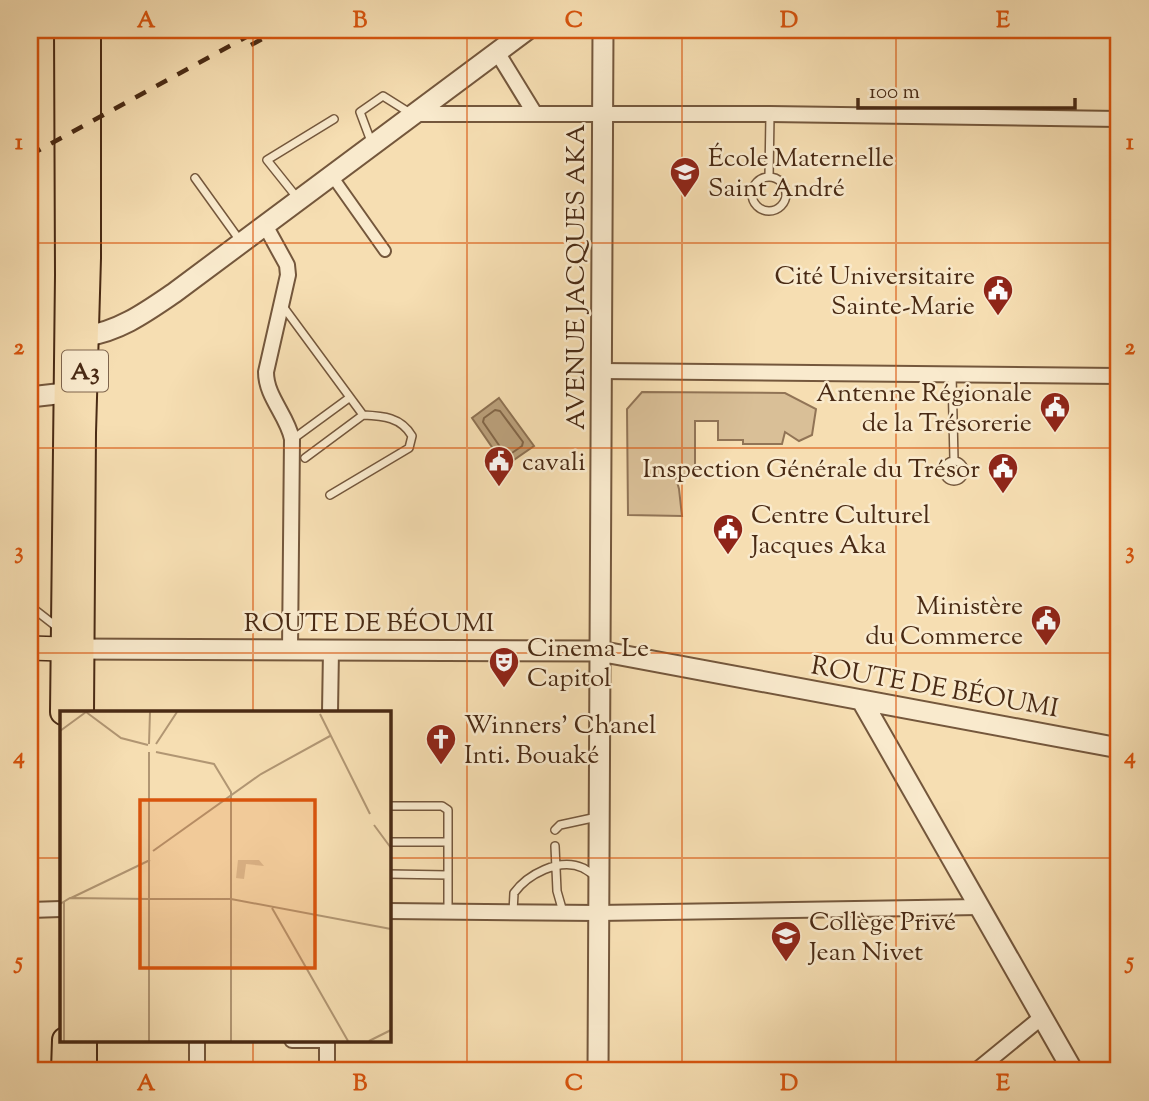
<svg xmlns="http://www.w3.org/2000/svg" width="1149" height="1101" font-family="'Sorts Mill Goudy',serif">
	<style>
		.green { fill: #d9bf97; stroke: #917456; stroke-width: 2 }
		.water { fill: #bba17c; stroke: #8d7152; stroke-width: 2 }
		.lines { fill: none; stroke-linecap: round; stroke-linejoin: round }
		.shore { stroke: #826648; stroke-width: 2 }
		.service-casing { stroke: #74573c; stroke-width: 10 }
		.pedestrian-casing { stroke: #74573c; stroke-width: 14 }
		.minor-casing { stroke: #74573c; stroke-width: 18 }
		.tertiary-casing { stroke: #74573c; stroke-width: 23 }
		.primary-casing { stroke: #492a14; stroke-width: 26 }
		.trunk-casing { stroke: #492a14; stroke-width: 28 }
		.service { stroke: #f9eacd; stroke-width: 7 }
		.pedestrian { stroke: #f9eacd; stroke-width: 10 }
		.minor { stroke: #f9eacd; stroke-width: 14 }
		.tertiary { stroke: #f9eacd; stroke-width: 19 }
		.primary { stroke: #f6deb2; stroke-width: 23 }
		.trunk { stroke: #f6deb2; stroke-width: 24 }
		.rail { stroke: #492a14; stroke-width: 4.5; stroke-dasharray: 12 12; stroke-linecap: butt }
		.grid { fill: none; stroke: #d8540d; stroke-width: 2; stroke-opacity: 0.55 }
		.labels { text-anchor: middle; stroke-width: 5; stroke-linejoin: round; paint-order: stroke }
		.shield { fill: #f9eacd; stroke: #7e644c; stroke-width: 2 }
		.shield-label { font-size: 24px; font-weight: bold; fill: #492a14 }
		.poi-label { font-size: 26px; fill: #492a14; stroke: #f9eacd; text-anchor: start }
		.street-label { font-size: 26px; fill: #492a14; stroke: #f9eacd }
		.inset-road { fill: none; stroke: #b19673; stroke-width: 2 }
		.view { fill: #d8540d; fill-opacity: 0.15; stroke: #d8540d; stroke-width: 3.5 }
		.inset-edge { fill: none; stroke: #492a14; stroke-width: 3.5 }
		.neatline { fill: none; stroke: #d8540d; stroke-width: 2.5 }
		.grid-label { font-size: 23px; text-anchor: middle; font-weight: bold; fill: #d8540d }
	</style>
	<rect width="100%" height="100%" fill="#f6deb2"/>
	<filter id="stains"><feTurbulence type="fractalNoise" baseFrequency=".00286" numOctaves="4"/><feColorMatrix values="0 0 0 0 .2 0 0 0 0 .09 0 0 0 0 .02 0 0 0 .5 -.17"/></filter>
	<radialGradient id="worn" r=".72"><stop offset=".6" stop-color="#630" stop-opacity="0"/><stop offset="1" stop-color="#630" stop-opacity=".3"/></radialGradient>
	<path class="green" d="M642,392L785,393L816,409L812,435L799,441L785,432L782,444H743V440H718V421H695V475L675,474L679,489L682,516L628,515L627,409Z"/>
	<path class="water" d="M499,398L534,446L505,466L472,418Z"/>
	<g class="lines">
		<path class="shore" d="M495,410L500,411L523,442L522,446L509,455L505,454L483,422L484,418Z"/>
		<g class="service-casing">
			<path id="service" d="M372,144L360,112L383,96L410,113
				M752 194a17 17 0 1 1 34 0a17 17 0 1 1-34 0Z
				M769,177L770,115
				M195,178L241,242
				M299,200L267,160L334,119
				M282,305L363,415C383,416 401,417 412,436L409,448L330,495
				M952,375L954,460
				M293,439L349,398
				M305,458L363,415
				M944 471a10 10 0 1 1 20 0a10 10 0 1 1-20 0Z
				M30,606L57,627
				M388,806H442L448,810V912
				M555,830L560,825L597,817
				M388,842H448
				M555,846L557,891L563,912
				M388,874L448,875
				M513,912L514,893C527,875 559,857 583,868C587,870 592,874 597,877"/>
		</g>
		<g class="pedestrian-casing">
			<path id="pedestrian" d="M332,176L385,251"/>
		</g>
		<g class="minor-casing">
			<path id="minor" d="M497,52L535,114
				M414,114H770L1119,119
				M265,225L287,265L288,275L266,372C266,397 287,415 292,439L290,650
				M601,371L1119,376
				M330,712L331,650
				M30,910L61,909
				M388,911L598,913L979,907
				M292,1040H327
				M327,1040V1071
				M197,1071V1040
				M976,1071L1042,1017"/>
		</g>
		<g class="tertiary-casing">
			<path id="tertiary" d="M86,336C120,331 146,312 174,293L527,30
				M30,397L65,393
				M69,649L599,651L1119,748
				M862,701L1073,1071
				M598,1071L603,30"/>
		</g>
		<g class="primary-casing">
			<path id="primary" d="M30,648L62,649"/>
		</g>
		<g class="trunk-casing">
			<path id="trunk" d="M63,712L68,275L67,30
				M81,712L83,433L88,258V30
				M84,1040V1071
				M64,1071L65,1040"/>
		</g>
		<use href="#service" class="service"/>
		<use href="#pedestrian" class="pedestrian"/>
		<use href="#minor" class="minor"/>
		<use href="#tertiary" class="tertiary"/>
		<use href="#primary" class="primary"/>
		<use href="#trunk" class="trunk"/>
		<path class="rail" d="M251,45L279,30
			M30,155L259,30"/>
	</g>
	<path class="grid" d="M253,30V712M467,30V1071M682,30V1071M896,30V1071M30,243H1119M30,448H1119M30,653H1119M30,858H61M388,858H1119M253,1040V1071"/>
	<defs>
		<g id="school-pin" transform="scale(1.575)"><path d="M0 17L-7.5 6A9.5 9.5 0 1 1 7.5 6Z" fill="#8f2418" stroke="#f9eacd"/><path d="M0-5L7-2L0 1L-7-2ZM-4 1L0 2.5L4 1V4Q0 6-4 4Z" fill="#fff"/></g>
		<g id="civic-pin" transform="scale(1.575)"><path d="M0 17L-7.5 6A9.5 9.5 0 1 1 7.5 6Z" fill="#8f2418" stroke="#f9eacd"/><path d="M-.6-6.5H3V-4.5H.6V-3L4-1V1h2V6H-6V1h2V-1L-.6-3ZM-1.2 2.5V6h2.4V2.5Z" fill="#fff"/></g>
		<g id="theatre-pin" transform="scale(1.575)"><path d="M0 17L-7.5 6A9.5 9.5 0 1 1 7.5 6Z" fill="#8f2418" stroke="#f9eacd"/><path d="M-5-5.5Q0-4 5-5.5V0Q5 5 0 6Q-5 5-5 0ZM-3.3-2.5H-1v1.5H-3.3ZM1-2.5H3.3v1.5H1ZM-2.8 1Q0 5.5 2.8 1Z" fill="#fff"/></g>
		<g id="church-pin" transform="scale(1.575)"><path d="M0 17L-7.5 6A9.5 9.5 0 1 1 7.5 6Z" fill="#8f2418" stroke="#f9eacd"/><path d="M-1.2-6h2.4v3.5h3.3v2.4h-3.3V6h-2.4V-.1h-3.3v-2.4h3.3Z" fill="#fff"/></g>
	</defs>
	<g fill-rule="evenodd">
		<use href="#school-pin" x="685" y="172"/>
		<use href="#civic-pin" x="998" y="290"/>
		<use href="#civic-pin" x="1055" y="407"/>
		<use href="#civic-pin" x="499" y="461"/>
		<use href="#civic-pin" x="1003" y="468"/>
		<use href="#civic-pin" x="728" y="529"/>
		<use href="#civic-pin" x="1046" y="620"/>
		<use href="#theatre-pin" x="504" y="662"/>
		<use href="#church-pin" x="441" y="739"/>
		<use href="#school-pin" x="786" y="936"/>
	</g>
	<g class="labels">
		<rect class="shield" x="62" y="350.5" width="46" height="41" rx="5"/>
		<g class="shield-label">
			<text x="85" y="379">A3</text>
		</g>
		<g class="poi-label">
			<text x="708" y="166">École Maternelle<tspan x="708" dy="30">Saint André</tspan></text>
			<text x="975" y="284" text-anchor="end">Cité Universitaire<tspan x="975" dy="30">Sainte-Marie</tspan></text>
			<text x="1032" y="401" text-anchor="end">Antenne Régionale<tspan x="1032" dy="30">de la Trésorerie</tspan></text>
			<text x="522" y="470">cavali</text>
			<text x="980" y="477" text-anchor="end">Inspection Générale du Trésor</text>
			<text x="751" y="523">Centre Culturel<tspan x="751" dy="30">Jacques Aka</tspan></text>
			<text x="1023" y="614" text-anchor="end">Ministère<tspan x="1023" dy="30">du Commerce</tspan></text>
			<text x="527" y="656">Cinema Le<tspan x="527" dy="30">Capitol</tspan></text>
			<text x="464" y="733">Winners' Chanel<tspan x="464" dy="30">Inti. Bouaké</tspan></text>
			<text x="809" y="930">Collège Privé<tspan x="809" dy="30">Jean Nivet</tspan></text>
		</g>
		<g class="street-label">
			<text transform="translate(575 277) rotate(-90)" y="9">AVENUE JACQUES AKA</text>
			<text x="369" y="631">ROUTE DE BÉOUMI</text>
			<text transform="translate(935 686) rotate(10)" y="9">ROUTE DE BÉOUMI</text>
		</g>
	</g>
	<g transform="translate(60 711)">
		<rect width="331" height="331" fill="#f6deb2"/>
		<path d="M178,149H199L204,155L186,153L184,168L176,167Z" fill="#d9bf97"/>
		<path class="inset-road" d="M26,1L61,27L88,34M260,3L310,103M0,20L26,1M89,33L90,1M96,33L117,1M96,41L154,53L171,81V330M314,114L331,137M93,140L201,63L270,25M11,187L90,149M89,188H171L331,218M4,191V330M0,193L10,187L89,188M212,197L288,330M89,330V41M309,330L331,319"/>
		<path class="view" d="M80,89H255V257H80Z"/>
		<rect width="331" height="331" class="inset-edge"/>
	</g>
	<rect width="1149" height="1101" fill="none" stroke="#f6deb2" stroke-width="77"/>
	<path d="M858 98v10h217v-10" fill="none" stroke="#492a14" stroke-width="3.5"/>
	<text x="869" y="98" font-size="21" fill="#492a14" stroke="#f9eacd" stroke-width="5" paint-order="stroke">100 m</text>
	<rect x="38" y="38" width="1072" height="1024" class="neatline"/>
	<g class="grid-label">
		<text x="146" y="27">A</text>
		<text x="360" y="27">B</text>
		<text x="574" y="27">C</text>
		<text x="789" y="27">D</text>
		<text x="1003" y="27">E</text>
		<text x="19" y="149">1</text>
		<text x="1130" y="149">1</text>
		<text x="19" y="354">2</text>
		<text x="1130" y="354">2</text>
		<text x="19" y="558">3</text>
		<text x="1130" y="558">3</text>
		<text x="19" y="763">4</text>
		<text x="1130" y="763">4</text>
		<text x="19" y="968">5</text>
		<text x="1130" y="968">5</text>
		<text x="146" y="1090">A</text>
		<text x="360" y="1090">B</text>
		<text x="574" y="1090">C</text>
		<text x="789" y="1090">D</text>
		<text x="1003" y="1090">E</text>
	</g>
	<rect width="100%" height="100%" filter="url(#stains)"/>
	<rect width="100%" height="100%" fill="url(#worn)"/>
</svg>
